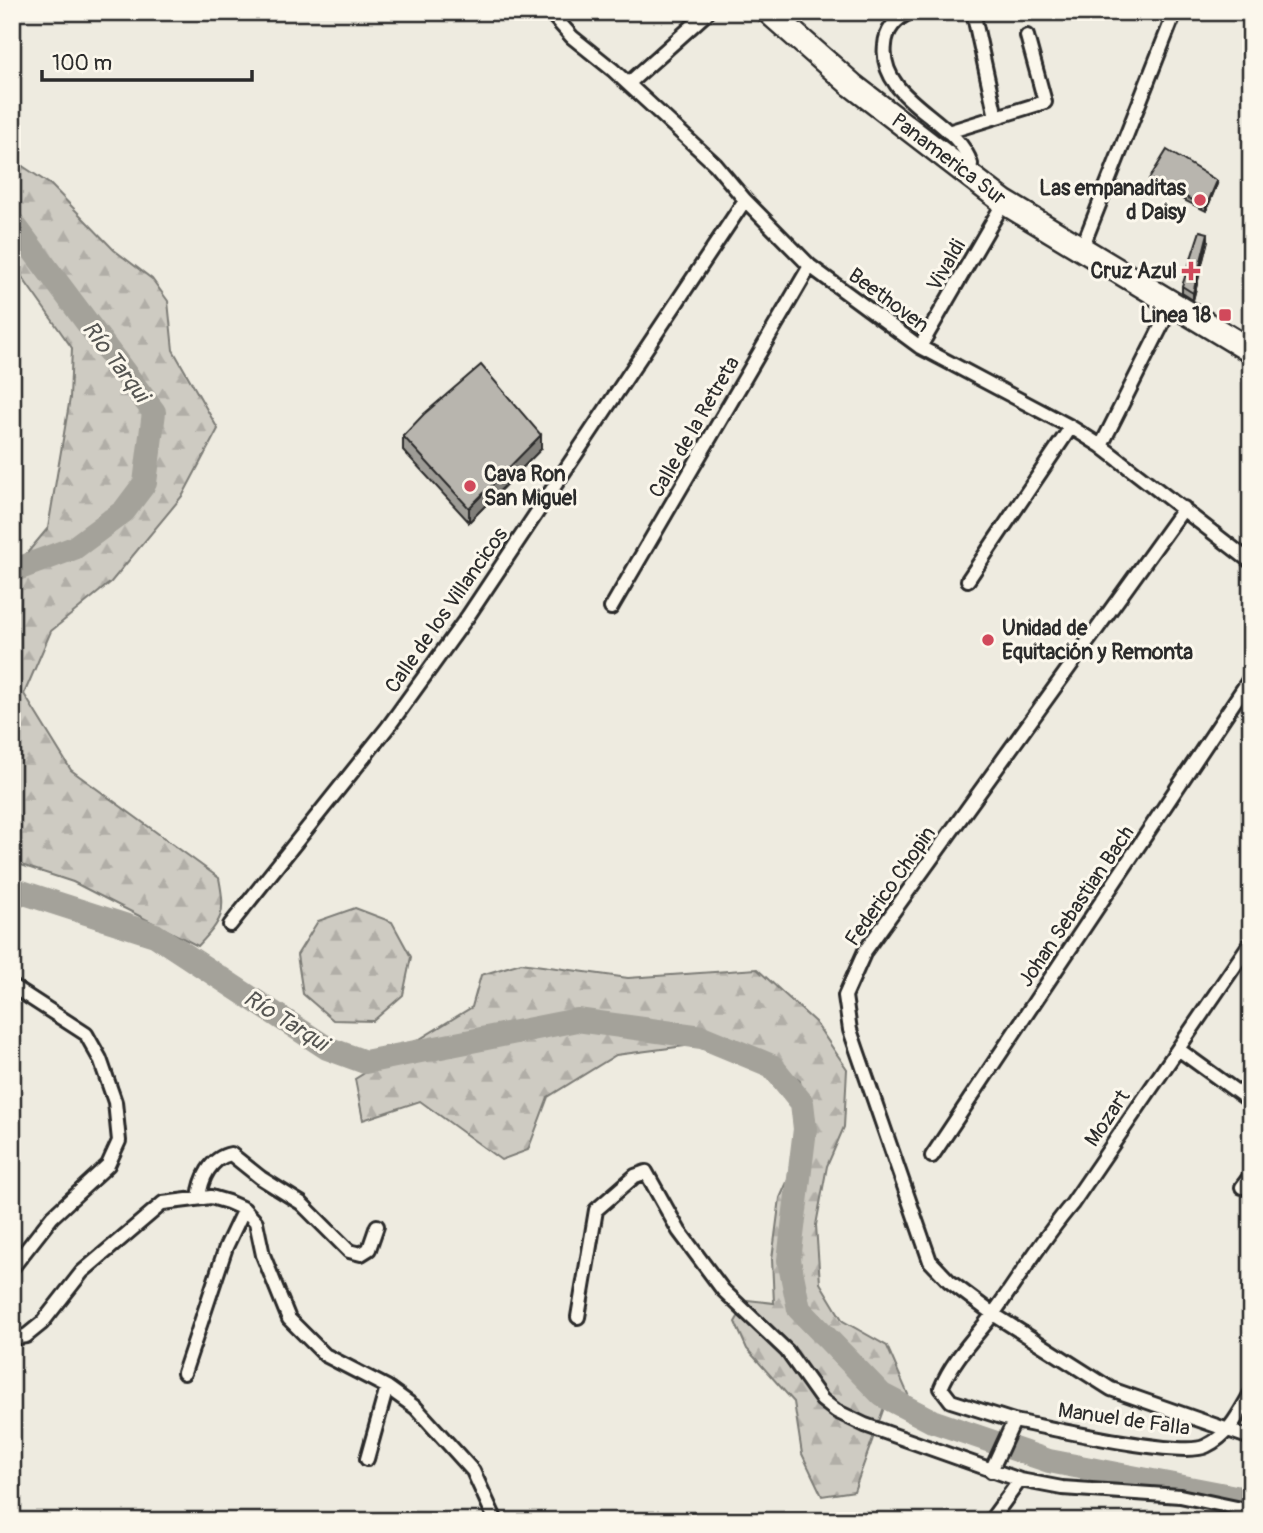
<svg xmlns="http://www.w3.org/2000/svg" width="1263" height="1533" font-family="Pangolin,sans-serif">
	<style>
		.forest { fill: url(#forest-firs); stroke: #7c7b76; stroke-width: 2 }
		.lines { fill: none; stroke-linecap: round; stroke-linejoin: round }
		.river { stroke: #a4a29a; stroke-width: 24 }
		.street-casing { stroke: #2b2b2b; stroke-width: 18 }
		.highway-casing { stroke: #2b2b2b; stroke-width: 28 }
		.street { stroke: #fbf7ec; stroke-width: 12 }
		.highway { stroke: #fbf7ec; stroke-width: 23 }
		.wall { fill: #9e9c96; stroke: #2b2b2b; stroke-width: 2 }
		.shaded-wall { fill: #817f7a; stroke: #2b2b2b; stroke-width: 2 }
		.building { fill: #b8b5ae; stroke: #2b2b2b; stroke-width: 2 }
		.poi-dot { fill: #d1495b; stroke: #fbf7ec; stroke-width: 2.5 }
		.labels { text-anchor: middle; stroke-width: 6; stroke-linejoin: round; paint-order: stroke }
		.street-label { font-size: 21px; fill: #2b2b2b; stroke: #fbf7ec }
		.poi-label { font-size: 21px; font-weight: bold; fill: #2b2b2b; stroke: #fbf7ec; text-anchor: end }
		.water-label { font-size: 23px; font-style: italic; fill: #555552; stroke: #fbf7ec }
	</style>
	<defs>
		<pattern id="forest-firs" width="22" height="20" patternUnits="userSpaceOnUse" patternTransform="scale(1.75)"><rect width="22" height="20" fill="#cecbc2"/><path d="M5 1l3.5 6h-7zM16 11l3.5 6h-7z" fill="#b1aea7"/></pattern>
	</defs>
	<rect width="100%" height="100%" fill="#eeebe0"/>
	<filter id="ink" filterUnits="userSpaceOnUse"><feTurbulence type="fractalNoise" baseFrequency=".0143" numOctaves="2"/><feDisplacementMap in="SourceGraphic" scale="14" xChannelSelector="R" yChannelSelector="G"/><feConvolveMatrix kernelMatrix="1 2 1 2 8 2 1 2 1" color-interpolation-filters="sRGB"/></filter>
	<g filter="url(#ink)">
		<path class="forest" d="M12,159L51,185L114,250L152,279L168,301L173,350L218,429L183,495L111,582L51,631L24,694L71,770L219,878C226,914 223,919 198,946L73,882L12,862V565L18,564L48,528L70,398L72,348L12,263Z
			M355,908L392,922L411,957L403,995L373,1021L333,1020L303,994L297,955L318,921Z
			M521,963L628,978L757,969L815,1022L847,1069L844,1127L827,1166L816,1225L820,1283L843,1321L887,1346L910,1399L900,1405L886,1402L854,1491L822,1496L802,1454L794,1402L747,1349L735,1322L748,1300L774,1303L772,1259L780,1198L809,1132L800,1081L766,1055L714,1036L685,1046L616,1055L548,1097L528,1150L501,1160L420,1101L363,1120L355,1079L472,1007L481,975Z"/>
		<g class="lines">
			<path class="river" d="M12,222L154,412L145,483L124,511L74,548L12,571
				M12,889L155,935L327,1048L365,1062L577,1020L702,1037L772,1066L802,1103L805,1129L789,1260L799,1309L882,1395L932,1421L1049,1461L1251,1500"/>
			<g class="street-casing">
				<path id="street" d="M550,12L572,37L613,70L715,164L745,200L810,266L920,347L1071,427L1101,446L1251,562
					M910,12C896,19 886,29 885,45C878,101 957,118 971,164L968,176
					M974,16L996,117
					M628,84L708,12
					M948,132L1045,102L1027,36
					M1082,248L1175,12
					M920,347L1004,202
					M1101,446L1173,303
					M1184,508L865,951L845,996L850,1030L930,1261L949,1281L993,1314L1111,1389L1251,1438
					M968,580L1071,427
					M611,608L810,266
					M230,925L388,727L468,616L745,200
					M12,986L86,1034L100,1059L115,1102L119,1141L108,1165L52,1217L12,1268
					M1178,1049L1251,1102
					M932,1156L1251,677
					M1242,1187L1251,1175
					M199,1198C201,1179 210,1158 231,1154L261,1178L301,1203L349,1251L361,1254L369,1249L377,1226
					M578,1317L596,1210L635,1176L646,1172L679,1231L723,1290L787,1351L822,1400L836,1411L865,1425L1020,1480L1062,1488L1180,1496L1251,1511
					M12,1338L26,1336L42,1323L82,1272L163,1203L211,1197L228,1202L244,1209L256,1222L263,1255L289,1319L325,1355L387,1387L416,1408L473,1471L496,1521
					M184,1373L226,1247L244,1209
					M1014,1421L951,1401L941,1388C953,1359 974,1339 993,1314C1020,1277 1042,1239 1072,1204L1251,942
					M367,1459L387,1387
					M991,1471L1014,1421C1047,1427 1183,1459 1206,1446C1229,1435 1239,1414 1251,1393
					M990,1521L1020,1480"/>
			</g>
			<g class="highway-casing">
				<path id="highway" d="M769,12L852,85L1004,202L1251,351"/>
			</g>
			<use href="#street" class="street"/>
			<use href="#highway" class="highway"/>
		</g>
		<path class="wall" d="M1149,179L1217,184L1206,211L1149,183Z
			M1208,240L1193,300L1182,293V286Z
			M403,436L541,449L469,522L403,450Z"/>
		<path class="shaded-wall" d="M1217,181V184L1206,211V207Z
			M1208,233V240L1193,300V293Z
			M541,435V449L469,522V508Z"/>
		<path class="building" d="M1167,150L1217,181L1206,207L1149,179Z
			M1200,231L1208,233L1193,293L1182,286Z
			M481,365L541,435L469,508L403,436L424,414Z"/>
	</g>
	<g class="poi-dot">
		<circle cx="1200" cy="200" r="7"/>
		<path d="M1187.5 260.5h7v7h7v7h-7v7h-7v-7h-7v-7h7z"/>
		<rect x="1218" y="308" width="14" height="14" rx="3.5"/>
		<circle cx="470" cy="486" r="7"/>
		<circle cx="988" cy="640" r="7"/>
	</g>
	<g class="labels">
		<g class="street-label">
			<text transform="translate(949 159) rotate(37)" y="7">Panamerica Sur</text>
			<text transform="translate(946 265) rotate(-60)" y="7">Vivaldi</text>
			<text transform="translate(889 300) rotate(36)" y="7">Beethoven</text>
			<text transform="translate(694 427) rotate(-60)" y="7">Calle de la Retreta</text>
			<text transform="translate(446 610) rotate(-55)" y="7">Calle de los Villancicos</text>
			<text transform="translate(890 886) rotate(-55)" y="7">Federico Chopin</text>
			<text transform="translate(1076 906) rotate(-56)" y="7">Johan Sebastian Bach</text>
			<text transform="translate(1107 1118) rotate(-56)" y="7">Mozart</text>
			<text transform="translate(1124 1419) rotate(8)" y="7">Manuel de Falla</text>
		</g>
		<g class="poi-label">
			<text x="1186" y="195">Las empanaditas<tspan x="1186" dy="24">d Daisy</tspan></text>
			<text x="1177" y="278">Cruz Azul</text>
			<text x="1211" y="322">Linea 18</text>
			<text x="484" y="481" text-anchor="start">Cava Ron<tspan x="484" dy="24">San Miguel</tspan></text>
			<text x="1002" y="635" text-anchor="start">Unidad de<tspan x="1002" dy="24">Equitación y Remonta</tspan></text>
		</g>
		<g class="water-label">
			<text transform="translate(116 361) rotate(53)" y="8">Río Tarqui</text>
			<text transform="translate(286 1020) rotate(32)" y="8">Río Tarqui</text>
		</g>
	</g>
	<rect width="1263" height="1533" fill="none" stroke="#fbf7ec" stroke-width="42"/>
	<rect x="21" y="21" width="1221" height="1491" fill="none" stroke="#2b2b2b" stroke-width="2.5" filter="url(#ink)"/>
	<path d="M42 70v10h210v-10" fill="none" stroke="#2b2b2b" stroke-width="3.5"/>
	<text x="52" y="70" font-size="21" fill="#2b2b2b" stroke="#fbf7ec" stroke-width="5" paint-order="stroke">100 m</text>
</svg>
